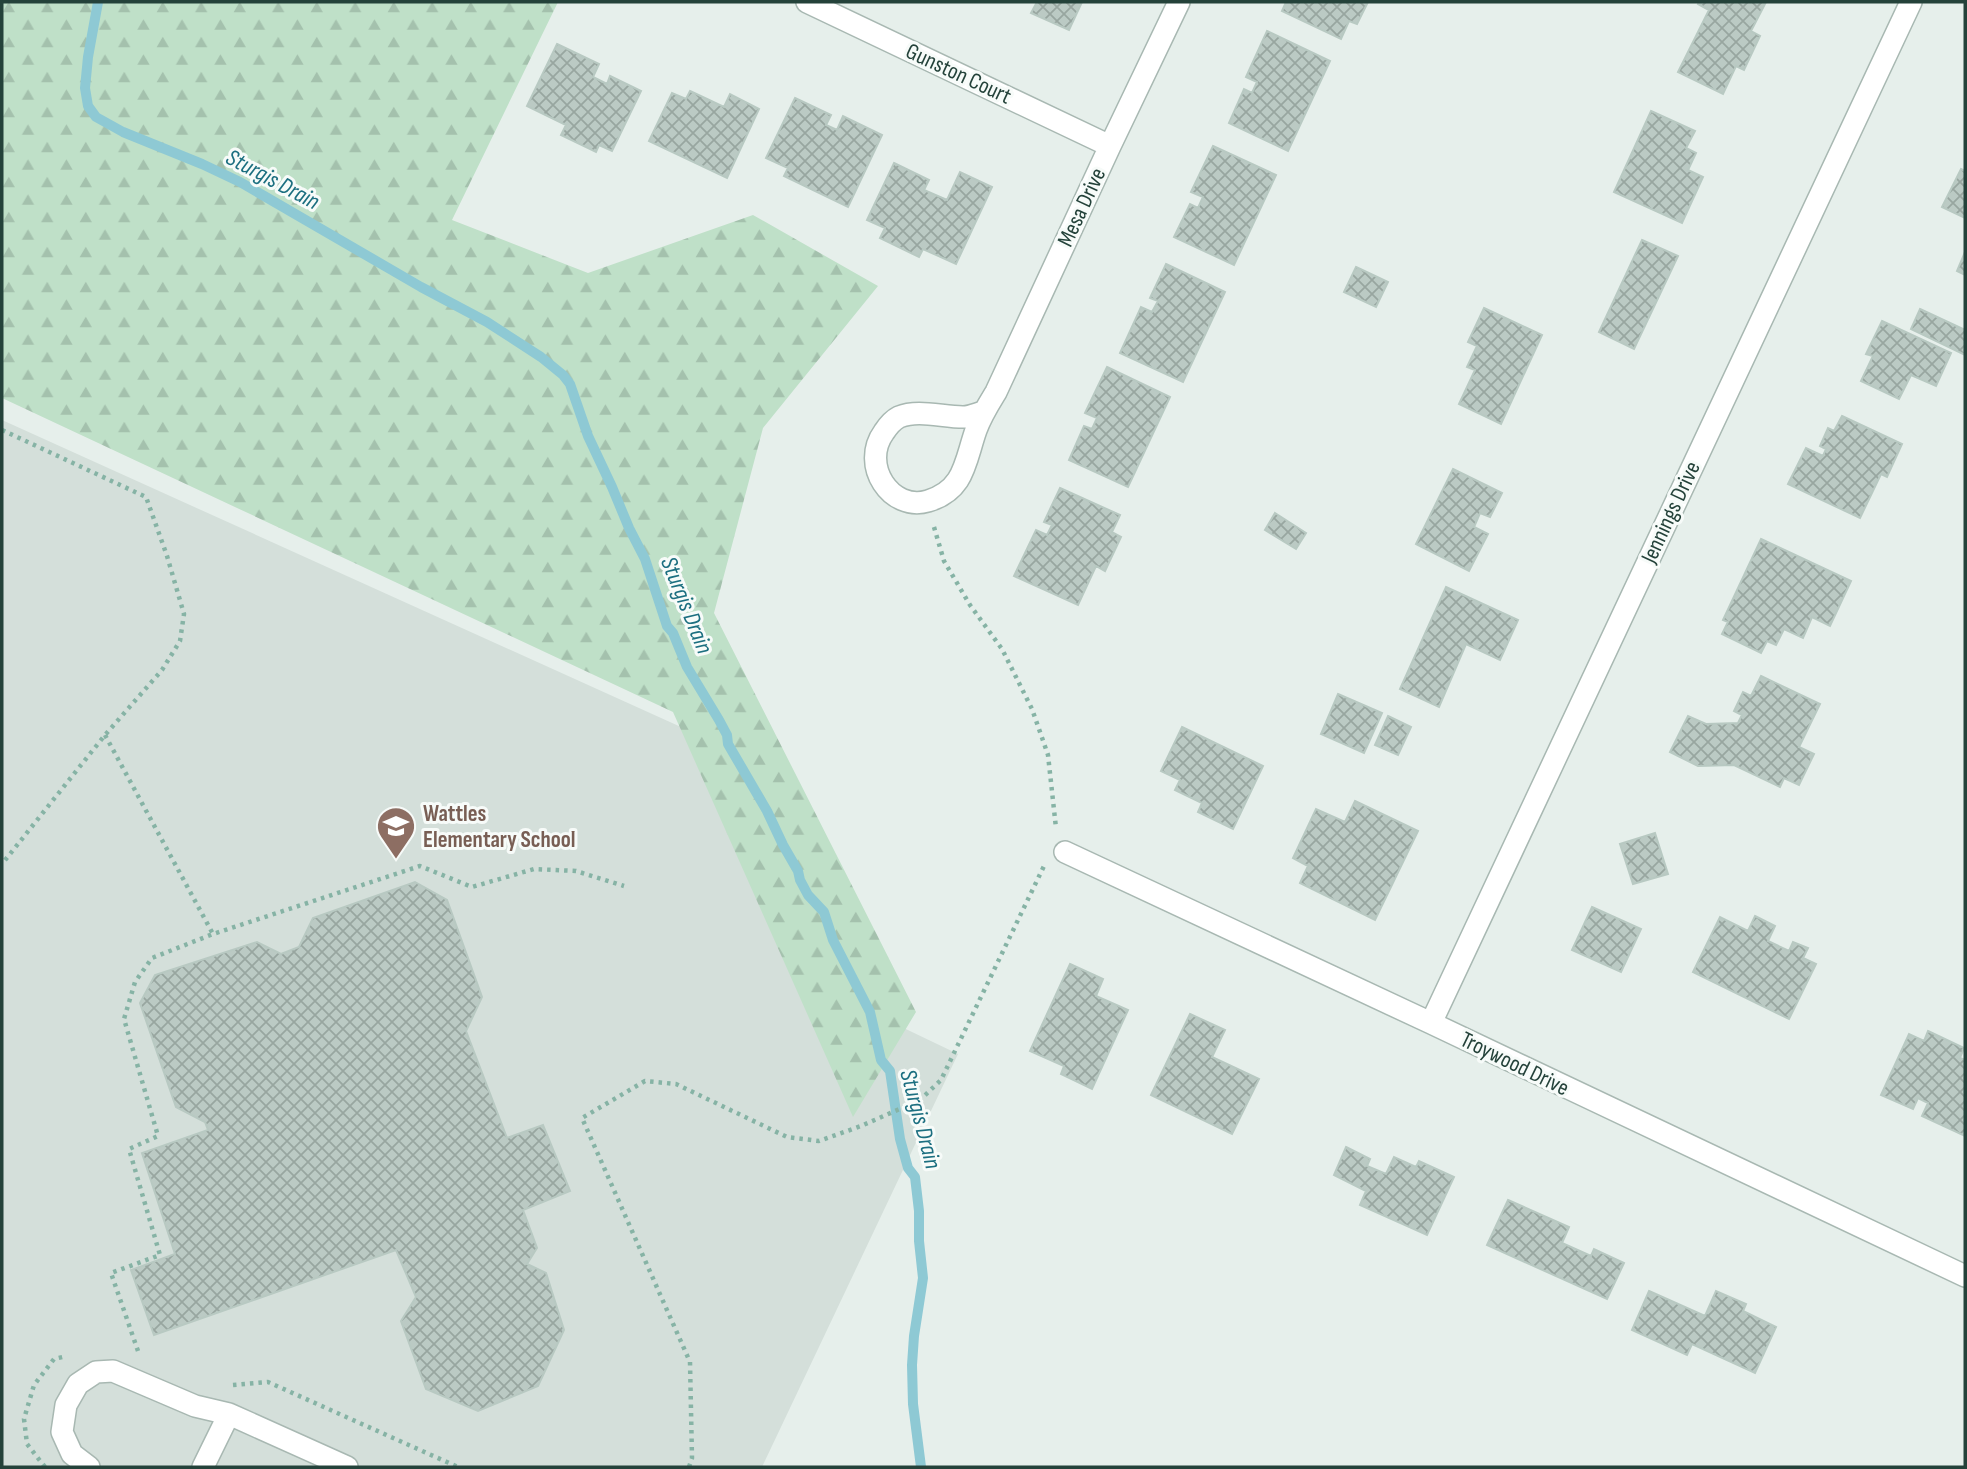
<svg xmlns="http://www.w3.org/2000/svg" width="1967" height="1469" font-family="'Sofia Sans Condensed',sans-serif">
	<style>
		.built { fill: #d4dfda }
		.forest { fill: url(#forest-firs) }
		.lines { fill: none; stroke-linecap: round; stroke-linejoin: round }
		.stream { stroke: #8ec9d4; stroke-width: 10 }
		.building { fill: url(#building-cross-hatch); stroke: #b8c9c2; stroke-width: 2 }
		.minor-casing { stroke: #a8b8b2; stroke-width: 24 }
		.path { stroke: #86b3a5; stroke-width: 4.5; stroke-dasharray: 3.5 5; stroke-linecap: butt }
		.minor { stroke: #fff; stroke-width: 21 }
		.labels { text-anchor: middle; stroke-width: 6; stroke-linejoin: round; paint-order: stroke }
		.street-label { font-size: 23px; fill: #24423a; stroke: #f7fbf9 }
		.education-label { font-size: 23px; font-weight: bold; fill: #785e54; stroke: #f7fbf9; text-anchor: start }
		.water-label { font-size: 24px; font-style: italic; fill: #1c6f80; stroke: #f7fbf9 }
	</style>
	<defs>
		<pattern id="forest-firs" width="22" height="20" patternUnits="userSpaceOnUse" patternTransform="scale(1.75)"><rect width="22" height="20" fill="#bfe0c8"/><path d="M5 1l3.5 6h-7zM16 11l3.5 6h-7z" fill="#a4c1ad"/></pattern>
		<pattern id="building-cross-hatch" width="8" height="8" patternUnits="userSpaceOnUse" patternTransform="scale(1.75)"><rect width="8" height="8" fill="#bbcac4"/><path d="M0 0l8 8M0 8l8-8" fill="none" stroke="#98a6a0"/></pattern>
	</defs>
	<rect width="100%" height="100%" fill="#e6efeb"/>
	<path class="built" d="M2,420L734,751L864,1009L958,1054L762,1467H2Z"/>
	<path class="forest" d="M2,2H558L452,220L588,273L753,215L878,286L763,428L714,613L916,1012L853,1117L673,712L2,398Z"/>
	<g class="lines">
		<path class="stream" d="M98,2L88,57L85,88L88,106L96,117L123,132L202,164L240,182L421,287L487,322L541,357L563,375L570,384L588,436L612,487L629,528L645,559L667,626L673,633L687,667L719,720L727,735L728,744L767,811L783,845L798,871L800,880L808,895L824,912L833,940L870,1012L881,1060L890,1071L900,1139L908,1168L915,1177L919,1211V1241L923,1278L914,1336L912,1365L913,1404L921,1467"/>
	</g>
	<path class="building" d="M1037,2H1082L1069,30L1031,13Z
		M1286,2H1368L1357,24L1349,21L1341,39L1282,11Z
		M1699,2H1766L1751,31L1760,36L1744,70L1736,66L1723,94L1678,72L1709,10L1698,4Z
		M1267,31L1330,61L1288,151L1229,123L1244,89L1252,93L1257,82L1246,77Z
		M557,44L599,64L593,77L607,84L610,76L641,91L612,151L599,145L596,152L561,135L566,125L527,106Z
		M690,91L724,107L730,94L759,109L727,178L649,141L672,93L686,99Z
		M795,98L831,115L826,125L837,130L843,116L882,135L848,207L784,176L788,168L766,158Z
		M1651,111L1695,131L1686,148L1696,153L1688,170L1703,177L1682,223L1614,192Z
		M1213,146L1276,175L1234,265L1174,237L1190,204L1198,208L1203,197L1191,192Z
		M894,163L929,180L924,190L947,200L960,172L992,187L956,264L923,249L919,257L880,238L885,228L867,220Z
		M1961,169L1965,171V218L1942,207Z
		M1642,240L1678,256L1634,349L1599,332Z
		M1965,252V275L1957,271Z
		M1166,264L1225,292L1183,382L1120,353L1141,307L1152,312L1158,301L1150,298Z
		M1356,267L1388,282L1376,307L1344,292Z
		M1484,308L1542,335L1501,424L1459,404L1475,370L1467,367L1477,346L1468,342Z
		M1920,309L1965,330V355L1911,329Z
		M1882,321L1951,353L1936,386L1911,375L1899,399L1861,381L1873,356L1866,354Z
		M1107,367L1170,397L1128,487L1069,460L1084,426L1092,429L1097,418L1085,413Z
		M1842,416L1902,444L1887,477L1881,474L1860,518L1788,484L1806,448L1823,456L1826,449L1820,446L1828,428L1834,431Z
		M1453,469L1502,493L1490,517L1480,513L1474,527L1488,534L1469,571L1416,544Z
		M1060,488L1120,515L1112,532L1121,537L1105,571L1096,566L1078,605L1014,576L1036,530L1047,535L1052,525L1044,522Z
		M1275,513L1306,533L1296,549L1265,530Z
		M1761,539L1851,581L1830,626L1812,617L1803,638L1784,629L1776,645L1767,641L1761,653L1722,634L1728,622L1723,620Z
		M1446,587L1518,620L1500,660L1466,644L1439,707L1400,689Z
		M1761,676L1820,704L1799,747L1814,754L1799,785L1784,778L1780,787L1734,765L1698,766L1670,752L1688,716L1706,724L1738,723L1742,715L1734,711L1743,692L1751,696Z
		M1338,694L1382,713L1364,753L1321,734Z
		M1388,716L1411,727L1398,755L1375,745Z
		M1182,727L1263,766L1233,829L1198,812L1202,803L1175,790L1180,780L1161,771Z
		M1355,801L1418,831L1375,920L1300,883L1308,866L1293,858L1316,809L1345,822Z
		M1655,833L1668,874L1633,884L1620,844Z
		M415,882L447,900L482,997L466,1031L507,1138L543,1125L570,1191L523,1210L537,1248L527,1264L546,1273L564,1330L538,1386L478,1411L426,1389L401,1321L416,1297L396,1250L154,1335L131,1270L175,1254L142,1153L208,1130L205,1122L176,1107L140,1003L155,975L257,942L281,954L299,947L313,918Z
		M1592,907L1641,929L1621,972L1572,950Z
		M1755,916L1775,926L1768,941L1789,951L1793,942L1808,948L1803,958L1816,964L1789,1019L1693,972L1720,917L1748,931Z
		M1070,964L1103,979L1096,996L1128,1010L1092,1089L1061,1074L1064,1066L1030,1051Z
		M1190,1014L1225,1030L1212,1057L1259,1079L1232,1134L1151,1095Z
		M1928,1031L1964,1048L1960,1058L1965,1060V1136L1922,1116L1928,1103L1918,1098L1913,1109L1881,1095L1909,1034L1924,1041Z
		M1346,1147L1370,1159L1367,1166L1386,1174L1394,1157L1416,1167L1419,1161L1454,1177L1427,1235L1360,1205L1366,1191L1334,1175Z
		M1508,1200L1569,1227L1562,1243L1591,1256L1594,1249L1624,1263L1607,1299L1487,1245Z
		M1649,1291L1705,1316L1716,1291L1746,1304L1743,1311L1776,1327L1755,1373L1692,1344L1687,1355L1632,1330Z"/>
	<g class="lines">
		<g class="minor-casing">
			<path id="minor" d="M807,2L1110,146
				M983,412C976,414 970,417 963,417C942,417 918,409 899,417C893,420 888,426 884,432C860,465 891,512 928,501C965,490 965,461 976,430C981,416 988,405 996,392L1110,146L1179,2
				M1065,852L1431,1023L1965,1276
				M1431,1023L1911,2
				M89,1467L72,1454L62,1432L66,1405L78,1384L96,1372L113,1371L195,1406L229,1414
				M203,1467L229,1414L347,1467"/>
		</g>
		<path class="path" d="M2,430L146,497L167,556L184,614L180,641L162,670L105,735L2,864
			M934,527L944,561L970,605L1002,649L1032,709L1048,755L1056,828
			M105,735L213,934
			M138,1351L111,1273L160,1255L129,1149L158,1136L124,1019L135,982L152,958L213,934L420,866L472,887L534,869L576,871L624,886
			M233,1385L268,1382L458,1467
			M45,1467L27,1444L24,1419L34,1385L54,1359L67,1356
			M689,1467L692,1458L690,1362L582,1118L645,1081L676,1084L787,1137L819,1141L861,1126L920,1100L941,1080L1044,866"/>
		<use href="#minor" class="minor"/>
	</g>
	<defs>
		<g id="school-pin" transform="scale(2.0125)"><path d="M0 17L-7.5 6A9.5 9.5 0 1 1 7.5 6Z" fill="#8d6e63" stroke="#f7fbf9"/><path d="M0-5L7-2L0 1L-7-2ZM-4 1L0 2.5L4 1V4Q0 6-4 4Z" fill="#fff"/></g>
	</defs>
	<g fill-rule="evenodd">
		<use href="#school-pin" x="396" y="826"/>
	</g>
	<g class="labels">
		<g class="street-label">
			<text transform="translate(959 73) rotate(25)" y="8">Gunston Court</text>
			<text transform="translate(1081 207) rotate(-65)" y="8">Mesa Drive</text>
			<text transform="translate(1670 512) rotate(-65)" y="8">Jennings Drive</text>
			<text transform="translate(1515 1063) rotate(26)" y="8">Troywood Drive</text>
		</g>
		<g class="education-label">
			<text x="423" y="821">Wattles<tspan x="423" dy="26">Elementary School</tspan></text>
		</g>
		<g class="water-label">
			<text transform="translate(273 179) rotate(28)" y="8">Sturgis Drain</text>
			<text transform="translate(687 605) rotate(68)" y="8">Sturgis Drain</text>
			<text transform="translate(921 1119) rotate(75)" y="8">Sturgis Drain</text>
		</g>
	</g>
	<rect width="1967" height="1469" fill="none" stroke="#24423a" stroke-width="7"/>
</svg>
